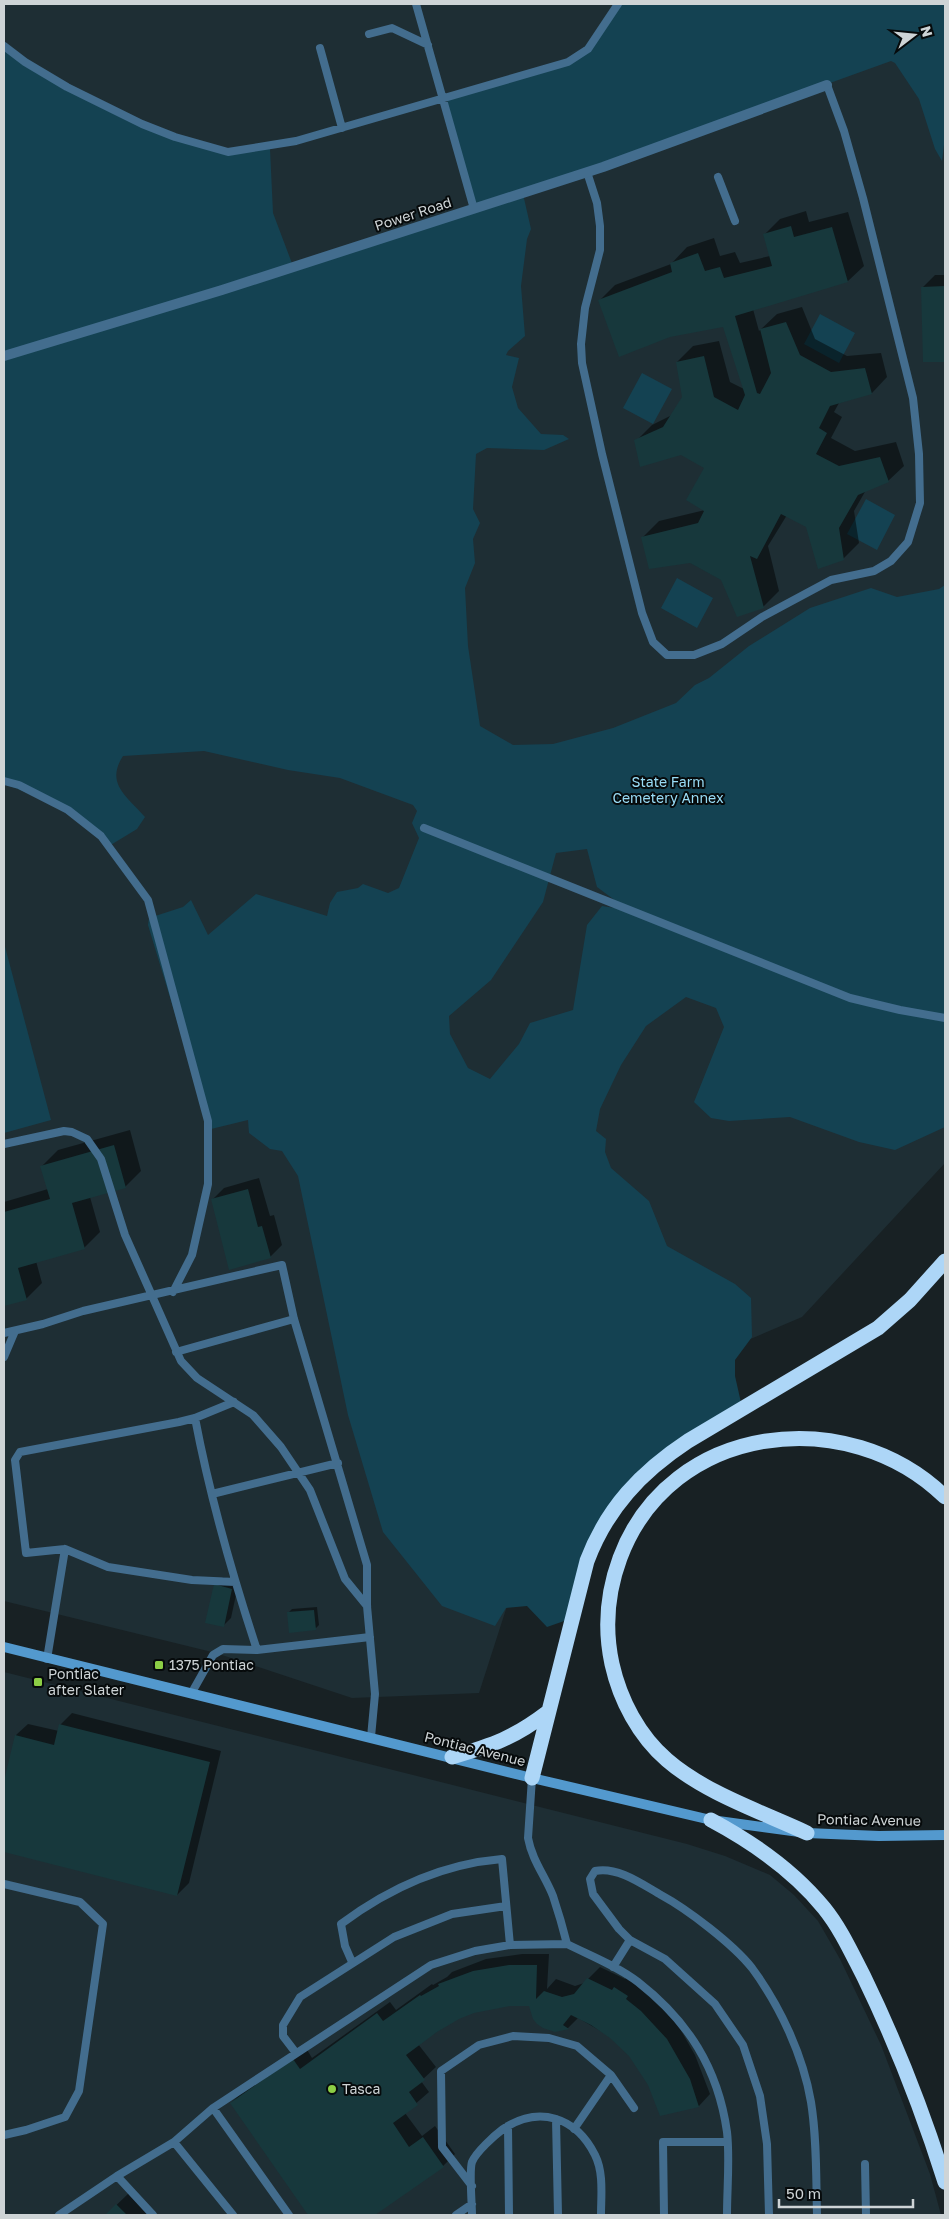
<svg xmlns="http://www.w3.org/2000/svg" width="949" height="2219" font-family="'Golos Text',sans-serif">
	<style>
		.built { fill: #1e2e34 }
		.green { fill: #144252; fill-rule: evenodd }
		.shadow { fill: #0007 }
		.building { fill: #17383c }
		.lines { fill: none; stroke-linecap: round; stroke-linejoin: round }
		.service { stroke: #436d8e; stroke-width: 8 }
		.minor { stroke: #436d8e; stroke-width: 10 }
		.secondary { stroke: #5399ce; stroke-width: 10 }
		.motorway { stroke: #add6f7; stroke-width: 15 }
		.poi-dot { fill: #8cce45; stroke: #060a0b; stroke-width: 2 }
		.labels { text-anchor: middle; stroke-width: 4; stroke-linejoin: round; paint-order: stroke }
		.street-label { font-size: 14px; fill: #ced4d6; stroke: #060a0b }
		.park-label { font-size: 14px; fill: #99dcf6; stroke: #060a0b }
		.poi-label { font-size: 14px; fill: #ced4d6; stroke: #060a0b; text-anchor: start }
	</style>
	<rect width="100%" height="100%" fill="#182124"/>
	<path class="built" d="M4,4H945V1163L802,1317L671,1373L547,1482L479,1693L352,1698L216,1653L4,1601Z
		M4,1672L687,1844L725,1856L770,1875L794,1895L818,1921L840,1959L881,2045L930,2174L941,2215H4Z"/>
	<path class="green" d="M619,4H945V137L942,161L935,149L919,99L895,63L891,61L523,194L531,229L527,239L521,286L525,336L508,351L506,355L519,358L512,387L518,408L541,434L563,435L569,439L544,450L487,448L476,454L473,509L480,523L473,539L475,563L465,588L468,646L480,726L513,745L553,744L613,728L676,703L695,685L709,678L749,646L810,608L871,588L897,597L939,589L945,585V1127L895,1150L859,1142L790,1117L729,1121L711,1118L694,1102L724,1027L716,1008L686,997L646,1026L621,1065L600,1109L596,1131L606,1139L605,1152L611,1168L649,1201L667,1246L735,1284L751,1298L752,1337L735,1360V1376L742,1407L622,1496L567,1620L547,1627L527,1606L506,1608L495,1626L442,1606L383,1532L348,1415L298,1176L282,1151L270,1149L249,1133L248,1120L211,1129L209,1126L148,925L149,918L183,907L191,900L208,935L256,894L327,916L330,903L337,892L358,888L363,884L388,893L399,888L419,838L412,823L417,811L413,805L340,778L288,770L204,751L123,756C105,784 127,796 145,817L137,829L109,846C77,817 45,798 4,784V46L22,60L138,121L213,149H270L273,213L293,266L473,209L447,100L585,53ZM587,849L597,887L628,910L602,906L587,925L573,1010L530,1023L519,1044L490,1079L468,1068L450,1034L449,1016L491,980L543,902L556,853Z
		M820,314L855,333L839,363L804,344Z
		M642,373L672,389L653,424L623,408Z
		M866,499L895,515L877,550L847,534Z
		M677,578L713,598L697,628L661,608Z
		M4,943L51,1120L4,1133Z"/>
	<path class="shadow" d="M806,211L809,222L848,212L864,266L848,281L753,309L759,331L777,314L802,307L815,339L847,356L881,353L887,377L872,393L839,403L834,412L842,417L831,438L855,451L896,442L904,466L888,481L866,490L854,511L859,543L843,559L807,526L787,515L768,546L779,591L763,607L722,580L643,537L659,521L705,510L706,468L681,453L636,441L652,425L672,415L683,397L677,362L693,346L719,341L730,382L744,389L724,326L599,301L615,285L671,264L687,247L714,238L720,256L735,252L740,263L770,256L764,235L780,219Z
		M935,275H945V361H924L923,287Z
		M130,1130L141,1171L125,1187L90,1197L100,1232L84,1248L36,1261L42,1283L26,1299L4,1305V1202L48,1189L42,1166L58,1150Z
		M259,1178L270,1216L274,1215L282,1245L270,1257L212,1200L224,1188Z
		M223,1577L239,1581L231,1618L223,1626L215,1585Z
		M317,1607L319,1625L316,1628L288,1613L292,1609Z
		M72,1713L221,1751L189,1883L177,1895L4,1851V1786L16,1735L28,1724L59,1731L60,1725Z
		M522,1954H549L547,1989L556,1979L575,1986L584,1983L600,1967L625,1979L627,1976L639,1984L637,1986L668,2014L679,2027L695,2055L710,2094L699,2106L649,2084L630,2056L611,2037L578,2018L568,2028L556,2031L530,2005L510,2004L474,2011L458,2018L418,2044L436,2067L421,2081L429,2092L405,2113L422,2136L435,2126L455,2154L443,2166L373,2215H309L231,2103L243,2091L306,2048L312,2058L390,2002L396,2010L432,1984L433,1985L447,1977L452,1972L486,1959Z
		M129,2193L150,2215H106Z"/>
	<path class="building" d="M791,226L794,237L832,227L848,282L735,316L757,393L760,394L771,373L760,329L786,322L800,355L831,372L865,368L872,394L830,406L819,428L827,433L816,454L839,466L880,457L889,482L858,495L839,528L844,560L818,569L806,527L781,514L757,559L750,556L764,608L737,617L721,580L690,563L649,569L641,537L698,523L704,511L686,500L704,468L681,455L640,467L634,440L663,427L682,397L676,362L704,356L714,397L738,410L745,395L723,327L670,337L619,357L598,300L672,272L670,263L698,253L705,271L720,267L724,278L772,266L763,234Z
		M945,286V362H923L921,287Z
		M114,1145L126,1188L72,1203L85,1249L18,1268L27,1300L4,1306V1212L50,1199L40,1166Z
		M248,1189L258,1227L262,1226L271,1258L229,1270L211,1199Z
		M214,1584L232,1589L224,1627L205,1623Z
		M314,1610L316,1630L289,1633L287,1612Z
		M59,1724L210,1762L177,1896L4,1852V1781L15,1735L54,1745Z
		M509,1965H537L536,1999L544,1991L562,1997L574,1994L587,1978L612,1990L614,1987L628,1996L626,1999L641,2011L667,2039L690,2079L699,2107L660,2116L648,2085L629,2056L610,2038L591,2025L571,2015L563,2025L569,2029L555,2032L543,2028L537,2024L533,2019L529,2006H510L474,2013L459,2019L437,2032L406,2055L425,2080L409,2092L418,2105L393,2123L409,2147L423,2137L444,2167L375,2215H308L230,2103L293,2059L300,2069L377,2013L383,2021L420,1995L421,1996L439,1986L438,1984L473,1971Z
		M116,2204L127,2215H105Z"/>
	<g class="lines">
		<path class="service" d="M416,4L474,209
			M369,34L392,28L428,45
			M4,46L25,62L67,87L142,124L175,137L228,152L296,141L568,62L588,49L618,4
			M320,48L342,128
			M587,172L597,203L600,226V250L585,308L581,344L582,363L602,454L642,613L653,642L667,655H694L722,644L762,617L831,580L874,571L891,561L908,542L920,503L919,454L913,398L863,198L844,131L827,85
			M718,177L735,221
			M4,781L19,785L68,810L101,836L148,900L208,1121V1184L192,1255L173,1292
			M424,828L850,998L900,1010L945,1018
			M4,1144L64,1131L72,1132L87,1139L101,1159L125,1235L181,1361L197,1378L253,1415L281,1447L310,1490L345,1579L367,1606
			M4,1333L43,1324L83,1311L282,1265L294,1319L367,1565V1606L375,1694L371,1737
			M176,1352L294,1319
			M4,1357L15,1331
			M195,1418C210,1497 232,1574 257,1650
			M212,1494L338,1463
			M65,1549L108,1567L192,1580L235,1582
			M47,1659L65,1549L26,1553L15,1460L20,1452L179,1422L195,1418L234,1402
			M191,1694L213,1655L223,1649L257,1650L370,1637
			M532,1778L528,1838C532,1860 545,1876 553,1896C558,1911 563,1928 567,1944C591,1956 617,1966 638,1982C688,2021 718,2068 727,2132C730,2158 727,2188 727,2215
			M4,1884L80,1902L103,1924L79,2091L65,2117L26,2130L4,2135
			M352,1962L345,1946L341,1924C388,1889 443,1864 502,1859L510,1945
			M613,1967L630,1940
			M296,2053L283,2036V2025L300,1997L394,1937L452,1914L506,1906
			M611,2075L634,2108
			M213,2108L289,2215
			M556,2119L558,2215
			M508,2126L509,2215
			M174,2142L233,2215
			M865,2164L866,2215
			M117,2176L153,2215
			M472,2186L442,2147L441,2071L479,2045L513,2036L549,2038L577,2046L611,2075L574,2129
			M59,2215L117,2176L174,2142L213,2108L431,1965L475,1951L510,1945L567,1944
			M456,2215L472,2204
			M472,2215C472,2204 469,2170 472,2162C476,2152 495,2135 503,2129C539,2105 576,2117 595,2155C604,2173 601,2196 601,2215
			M664,2215L663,2142H727
			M769,2215L767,2144L760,2096L743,2045L715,2004L665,1959L630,1940L619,1929L593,1894L590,1879L595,1871C617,1866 642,1884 661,1895C687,1909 733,1944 752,1968C780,2006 803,2055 811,2102C817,2139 816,2178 817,2215"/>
		<path class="minor" d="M4,356L222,290L603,167L827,85"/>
		<path class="secondary" d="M4,1647L532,1778L711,1820L807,1833L879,1836L945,1835"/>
		<path class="motorway" d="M452,1757C493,1745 514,1738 548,1712
			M532,1778L587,1561C607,1508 641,1472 688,1441L878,1328L910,1300L945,1261
			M711,1820C754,1843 793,1870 824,1908C841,1929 852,1954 864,1977C896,2043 923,2112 945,2182
			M807,1833C762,1812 705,1793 667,1760C639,1736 620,1700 612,1664C604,1627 607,1593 620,1558C670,1423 848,1402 945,1497"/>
	</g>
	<g class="poi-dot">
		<rect x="154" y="1660" width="10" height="10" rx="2.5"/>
		<rect x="33" y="1677" width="10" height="10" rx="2.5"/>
		<circle cx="332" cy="2089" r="5"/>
	</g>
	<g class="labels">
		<g class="street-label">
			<text transform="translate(413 214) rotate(-18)" y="5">Power Road</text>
			<text transform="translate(475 1749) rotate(14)" y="5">Pontiac Avenue</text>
			<text transform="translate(869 1820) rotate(1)" y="5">Pontiac Avenue</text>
		</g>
		<g class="park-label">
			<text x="668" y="787">State Farm<tspan x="668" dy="16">Cemetery Annex</tspan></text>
		</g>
		<g class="poi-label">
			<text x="169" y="1670">1375 Pontiac</text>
			<text x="48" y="1679">Pontiac<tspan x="48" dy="16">after Slater</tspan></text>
			<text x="342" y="2094">Tasca</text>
		</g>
	</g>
	<rect width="949" height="2219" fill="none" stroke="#ced4d6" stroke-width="10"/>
	<g transform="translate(914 35) rotate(74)" stroke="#060a0b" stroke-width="4" paint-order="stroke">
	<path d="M0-4L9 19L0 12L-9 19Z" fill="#ced4d6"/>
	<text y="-8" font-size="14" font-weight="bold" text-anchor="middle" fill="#ced4d6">N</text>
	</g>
	<path d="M779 2199v8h134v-8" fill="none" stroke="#ced4d6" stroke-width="2.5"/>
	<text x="786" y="2199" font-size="15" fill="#ced4d6" stroke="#060a0b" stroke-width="4" paint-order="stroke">50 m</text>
</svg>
